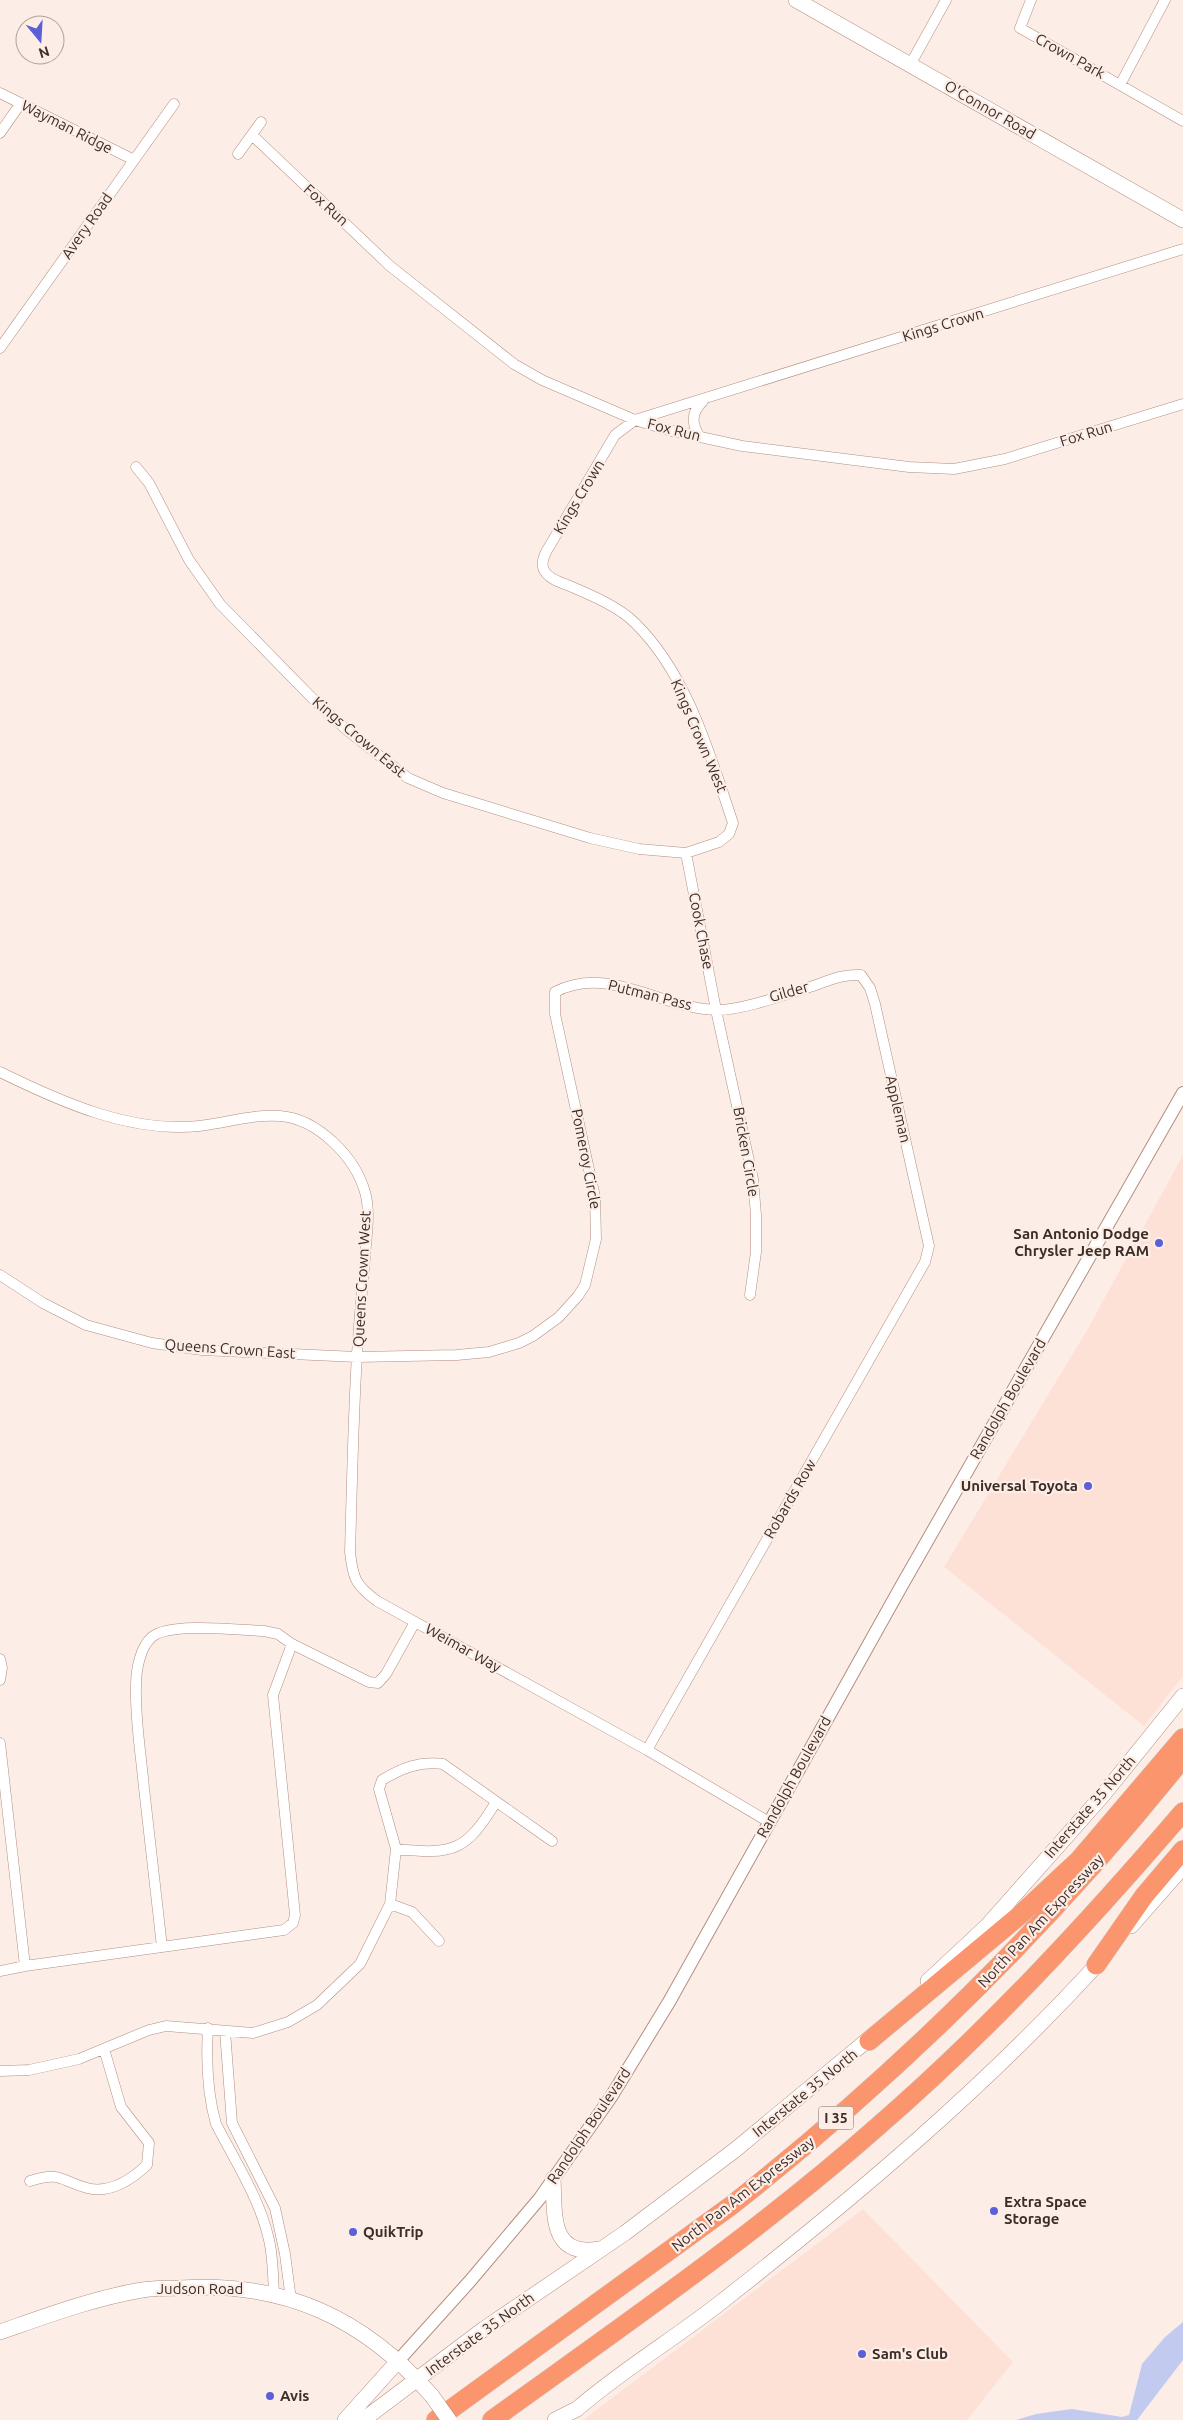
<svg xmlns="http://www.w3.org/2000/svg" width="1183" height="2420" font-family="Ubuntu,sans-serif">
	<style>
		.built { fill: #fee1d6 }
		.green { fill: #c3caf0 }
		.lines { fill: none; stroke-linecap: round; stroke-linejoin: round }
		.minor-casing { stroke: #b28e80; stroke-width: 11 }
		.tertiary-casing { stroke: #b28e80; stroke-width: 14 }
		.secondary-casing { stroke: #b28e80; stroke-width: 16 }
		.motorway-casing { stroke: #d0cdcb; stroke-width: 20 }
		.minor { stroke: #fff; stroke-width: 10 }
		.tertiary { stroke: #fff; stroke-width: 12 }
		.secondary { stroke: #fff; stroke-width: 15 }
		.motorway { stroke: #fb956d; stroke-width: 19 }
		.secondary-bridge-casing { stroke: #b28e80; stroke-width: 16; stroke-linecap: butt }
		.secondary-bridge { stroke: #fff; stroke-width: 15 }
		.poi-dot { fill: #5b60d8; stroke: #fdede7; stroke-width: 2 }
		.labels { text-anchor: middle; stroke-width: 4.5; stroke-linejoin: round; paint-order: stroke }
		.shield { fill: #fdede7; stroke: #766761; stroke-width: 1 }
		.shield-label { font-size: 14px; font-weight: bold; fill: #3c2d27 }
		.street-label { font-size: 15px; fill: #3c2d27; stroke: #fdede7 }
		.poi-label { font-size: 15px; font-weight: bold; fill: #3c2d27; stroke: #fdede7; text-anchor: start }
	</style>
	<rect width="100%" height="100%" fill="#fdede7"/>
	<path class="built" d="M1183,1155V1676L1144,1726L944,1567L1086,1332Z
		M863,2209L1013,2362L967,2420H583Z"/>
	<path class="green" d="M1183,2322V2360L1137,2420H1016L1036,2414L1072,2409L1122,2417L1129,2415L1142,2364L1165,2337Z"/>
	<g class="lines">
		<g class="minor-casing">
			<path id="minor" d="M1031,0L1020,28L1183,121
				M910,65L946,0
				M1120,85L1165,0
				M0,93L134,160
				M0,133L21,103
				M252,135L390,266L514,364L542,380L635,420L668,430L742,446L909,467L954,469L1005,459L1183,404
				M238,154L261,122
				M0,348L174,104
				M700,437C691,423 691,413 703,401
				M136,467L149,483L189,560L220,604L315,701L348,731L408,778L443,793L590,838L639,849L686,853L719,842L729,834L733,823C710,755 688,675 635,623C619,607 593,596 572,587C564,583 552,581 546,573C540,566 543,559 546,552L615,435L635,420L1183,249
				M686,853L716,1010L753,1179L756,1215V1252L750,1295
				M0,1072C61,1102 130,1133 199,1126C227,1123 252,1114 280,1116C318,1119 355,1157 365,1192C371,1213 366,1237 365,1258C362,1290 359,1322 357,1355C353,1420 352,1486 350,1552C353,1578 355,1585 377,1601L647,1750L769,1822
				M0,1275L43,1303L86,1325L152,1343L202,1350L357,1357L457,1355L489,1352L519,1343L533,1336L559,1317L578,1296L585,1285L596,1239L595,1197L555,1014V992C610,964 661,1009 717,1010C743,1010 787,994 813,986C830,980 842,974 861,975L870,988L875,1004L929,1246L925,1262L647,1750
				M0,1659L2,1668L0,1680
				M0,1743L25,1966
				M396,1849C454,1855 466,1851 496,1802
				M390,1904L412,1912L439,1941
				M162,1947C156,1894 150,1841 144,1788C141,1754 135,1720 136,1686C136,1670 140,1647 152,1637C170,1622 239,1630 264,1631L278,1634L292,1644L369,1682L378,1683L386,1674L415,1622
				M0,1971L25,1966L284,1930L293,1923L295,1915L273,1695L292,1644
				M208,2028C206,2061 207,2093 216,2124C235,2161 260,2199 269,2240C273,2257 273,2276 274,2294
				M225,2031L232,2123L275,2208L285,2254L291,2300
				M0,2071L29,2070L79,2059L149,2030L166,2026L253,2033L288,2022L317,2005L360,1964L390,1904L396,1849L379,1789L382,1780C402,1768 419,1761 443,1764L552,1841
				M30,2181C62,2171 60,2181 87,2188C110,2194 131,2180 147,2165L149,2143L121,2107L104,2049"/>
		</g>
		<g class="tertiary-casing">
			<path id="tertiary" d="M398,2361L470,2281L540,2198L611,2097L669,2002L902,1585L1183,1093"/>
		</g>
		<g class="secondary-casing">
			<path id="secondary" d="M796,0L1183,220
				M1131,1926L1183,1867
				M928,1981L987,1926L1103,1795L1183,1696
				M553,2179C555,2214 549,2258 600,2249
				M0,2332C46,2316 94,2298 142,2290C155,2288 168,2288 180,2288C284,2281 364,2318 432,2396
				M345,2420L398,2361
				M363,2420L484,2329L625,2233L735,2150L876,2033
				M555,2420L577,2409C622,2370 674,2339 720,2303C855,2197 987,2086 1103,1958"/>
		</g>
		<g class="motorway-casing">
			<path id="motorway" d="M1096,1965L1144,1896L1183,1850
				M869,2041L1020,1915L1079,1860L1183,1738
				M436,2420L732,2205C899,2073 1050,1925 1183,1758
				M492,2420C622,2326 756,2234 876,2128C987,2032 1087,1924 1183,1812"/>
		</g>
		<use href="#minor" class="minor"/>
		<use href="#tertiary" class="tertiary"/>
		<use href="#secondary" class="secondary"/>
		<use href="#motorway" class="motorway"/>
		<g class="secondary-bridge-casing">
			<path id="secondary-bridge" d="M432,2396L449,2420"/>
		</g>
		<use href="#secondary-bridge" class="secondary-bridge"/>
	</g>
	<g class="poi-dot">
		<circle cx="1159" cy="1243" r="5"/>
		<circle cx="1088" cy="1486" r="5"/>
		<circle cx="994" cy="2211" r="5"/>
		<circle cx="353" cy="2232" r="5"/>
		<circle cx="862" cy="2354" r="5"/>
		<circle cx="270" cy="2396" r="5"/>
	</g>
	<g class="labels">
		<rect class="shield" x="818.5" y="2106.5" width="35" height="23" rx="4"/>
		<g class="shield-label">
			<text x="836" y="2123">I 35</text>
		</g>
		<g class="street-label">
			<text transform="translate(1070 56) rotate(29)" y="5">Crown Park</text>
			<text transform="translate(990 110) rotate(30)" y="5">O'Connor Road</text>
			<text transform="translate(67 127) rotate(27)" y="5">Wayman Ridge</text>
			<text transform="translate(326 205) rotate(42)" y="5">Fox Run</text>
			<text transform="translate(87 226) rotate(-55)" y="5">Avery Road</text>
			<text transform="translate(943 325) rotate(-17)" y="5">Kings Crown</text>
			<text transform="translate(674 430) rotate(14)" y="5">Fox Run</text>
			<text transform="translate(1086 434) rotate(-17)" y="5">Fox Run</text>
			<text transform="translate(579 497) rotate(-59)" y="5">Kings Crown</text>
			<text transform="translate(699 736) rotate(67)" y="5">Kings Crown West</text>
			<text transform="translate(359 737) rotate(40)" y="5">Kings Crown East</text>
			<text transform="translate(701 931) rotate(79)" y="5">Cook Chase</text>
			<text transform="translate(789 992) rotate(-16)" y="5">Gilder</text>
			<text transform="translate(650 995) rotate(14)" y="5">Putman Pass</text>
			<text transform="translate(898 1109) rotate(77)" y="5">Appleman</text>
			<text transform="translate(746 1152) rotate(80)" y="5">Bricken Circle</text>
			<text transform="translate(586 1159) rotate(79)" y="5">Pomeroy Circle</text>
			<text transform="translate(362 1279) rotate(-87)" y="5">Queens Crown West</text>
			<text transform="translate(230 1349) rotate(4)" y="5">Queens Crown East</text>
			<text transform="translate(1008 1399) rotate(-60)" y="5">Randolph Boulevard</text>
			<text transform="translate(790 1499) rotate(-60)" y="5">Robards Row</text>
			<text transform="translate(463 1648) rotate(29)" y="5">Weimar Way</text>
			<text transform="translate(794 1777) rotate(-61)" y="5">Randolph Boulevard</text>
			<text transform="translate(1090 1807) rotate(-49)" y="5">Interstate 35 North</text>
			<text transform="translate(1041 1921) rotate(-47)" y="5">North Pan Am Expressway</text>
			<text transform="translate(805 2093) rotate(-39)" y="5">Interstate 35 North</text>
			<text transform="translate(589 2126) rotate(-56)" y="5">Randolph Boulevard</text>
			<text transform="translate(743 2194) rotate(-38)" y="5">North Pan Am Expressway</text>
			<text x="200" y="2294">Judson Road</text>
			<text transform="translate(480 2334) rotate(-36)" y="5">Interstate 35 North</text>
		</g>
		<g class="poi-label">
			<text x="1149" y="1239" text-anchor="end">San Antonio Dodge<tspan x="1149" dy="17">Chrysler Jeep RAM</tspan></text>
			<text x="1078" y="1491" text-anchor="end">Universal Toyota</text>
			<text x="1004" y="2207">Extra Space<tspan x="1004" dy="17">Storage</tspan></text>
			<text x="363" y="2237">QuikTrip</text>
			<text x="872" y="2359">Sam's Club</text>
			<text x="280" y="2401">Avis</text>
		</g>
	</g>
	<g transform="translate(40 40) rotate(162)"><circle r="24" fill="#fdede7" stroke="#b0a09a"/>
	<path d="M0-4L9 19L0 12L-9 19Z" fill="#5b60d8"/>
	<text y="-8" font-size="14" font-weight="bold" text-anchor="middle" fill="#3c2d27">N</text>
	</g>
</svg>
